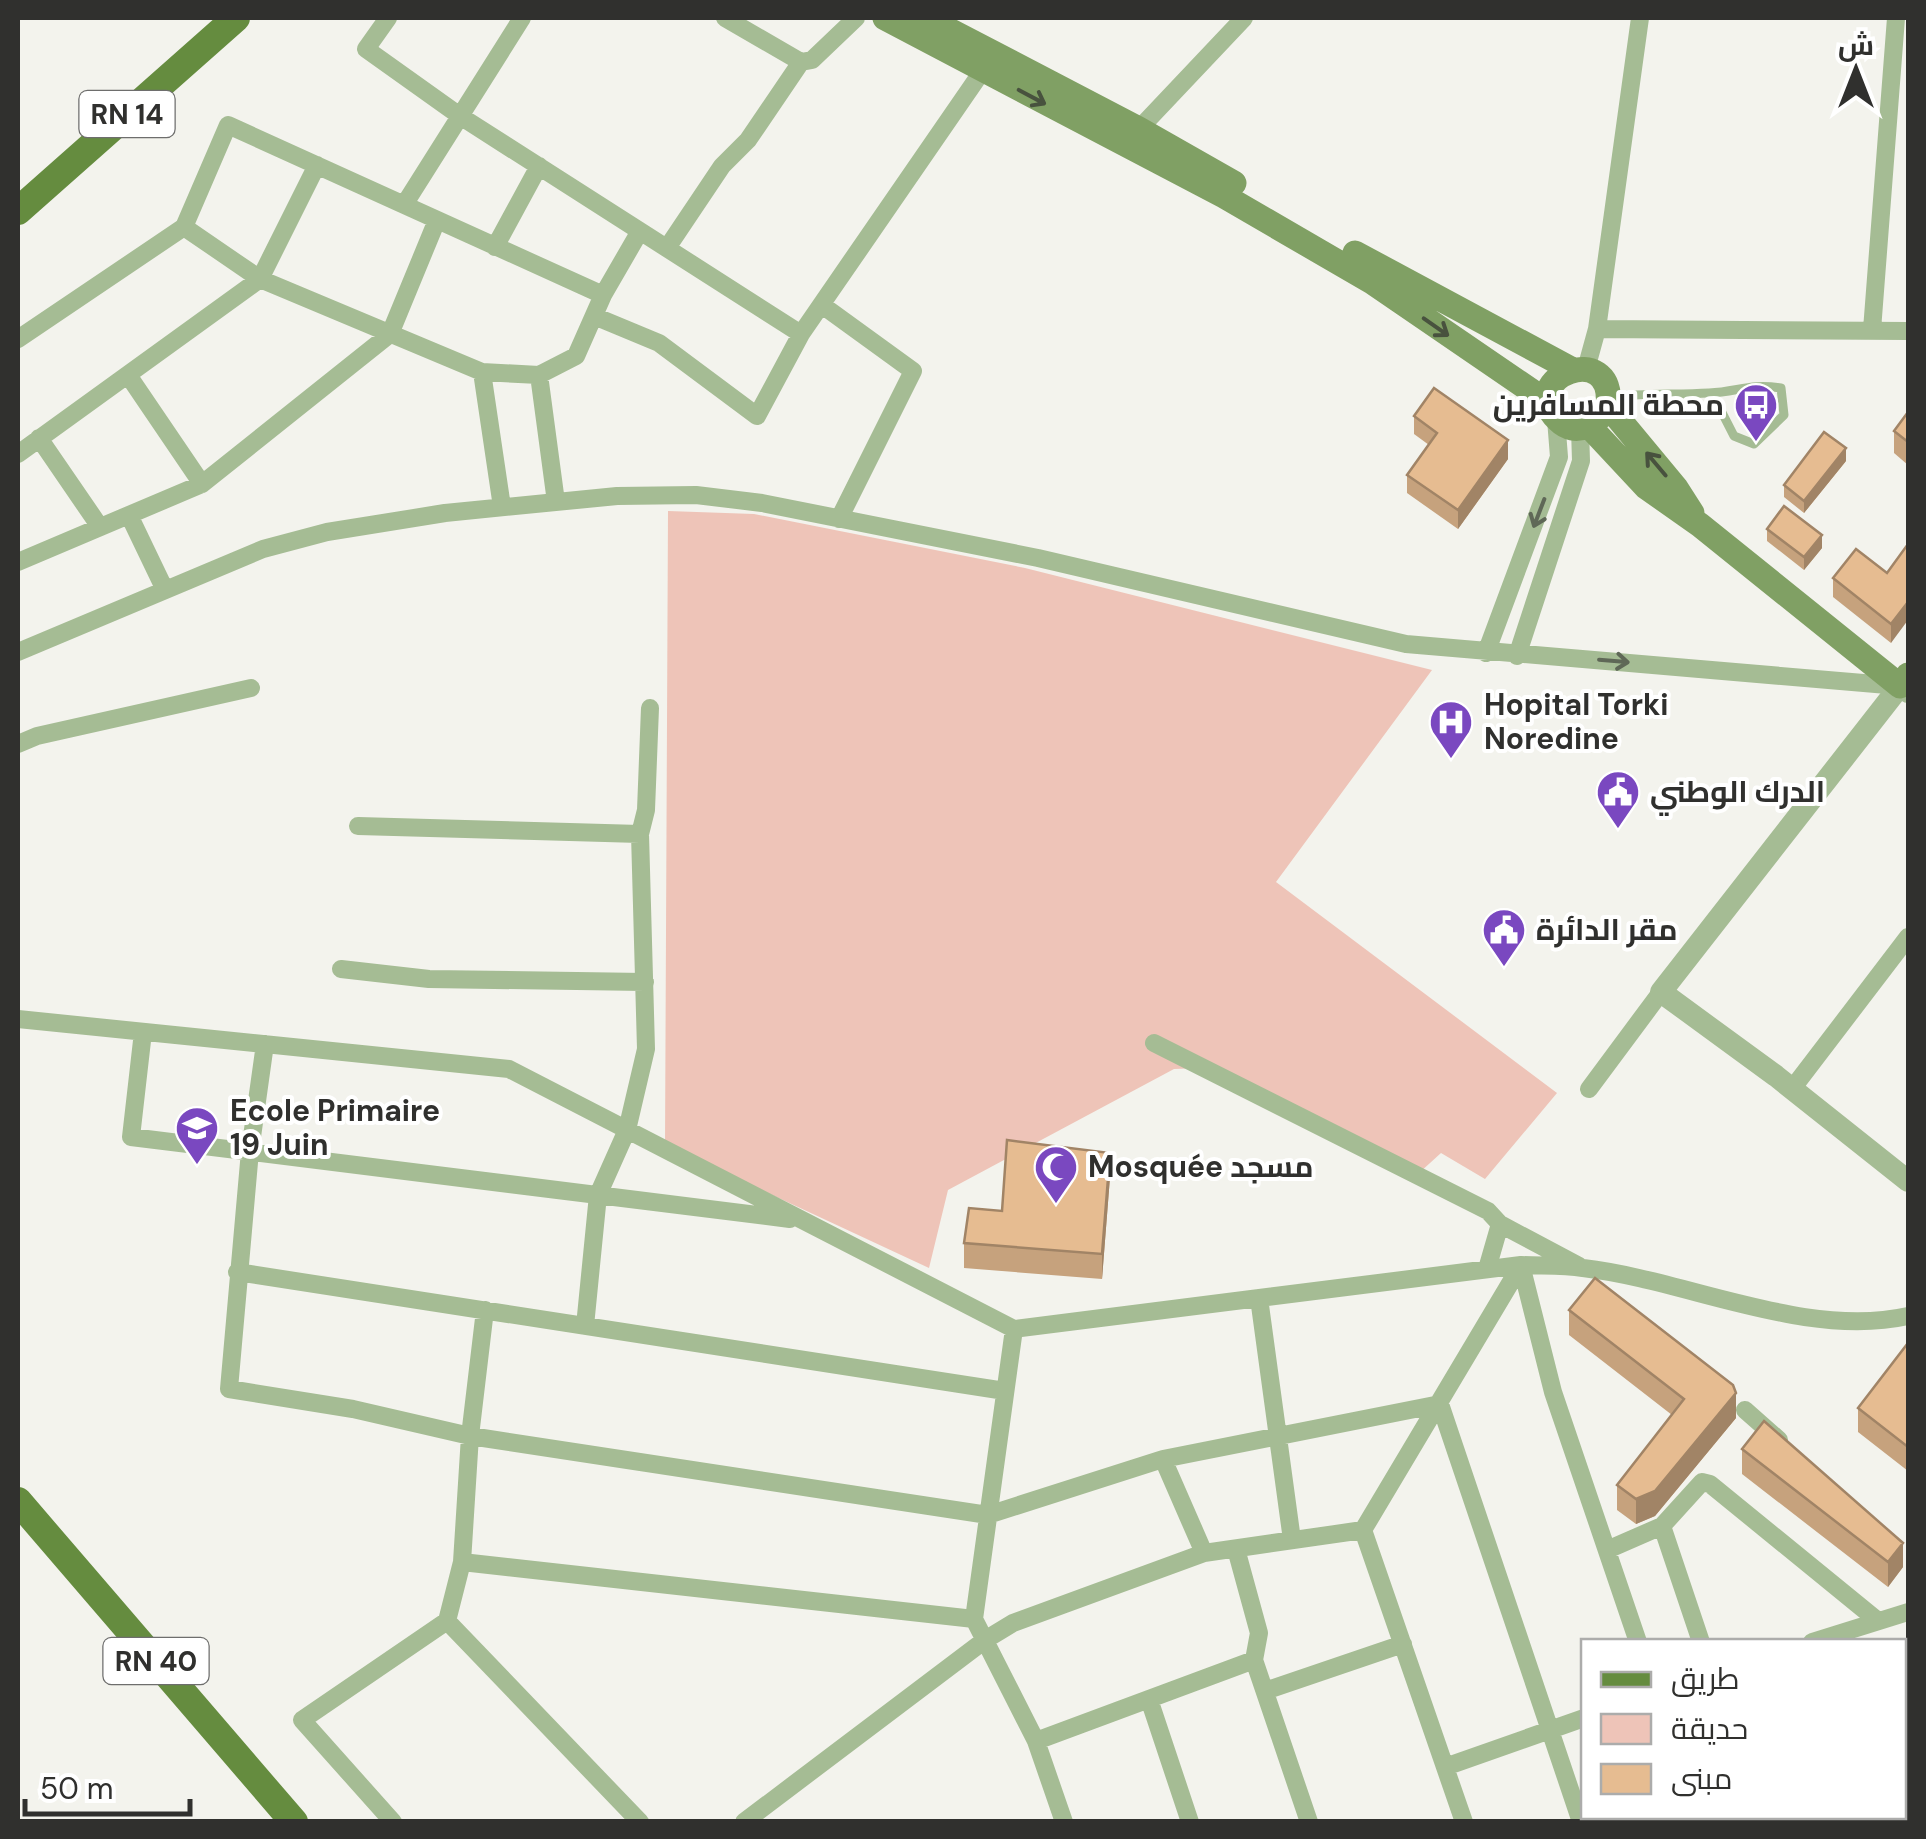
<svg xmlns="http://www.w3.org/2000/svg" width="1926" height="1839" font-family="'DM Sans',Cairo,sans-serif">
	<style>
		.green { fill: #eec4b8 }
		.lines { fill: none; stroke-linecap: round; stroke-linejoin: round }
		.service { stroke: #a5bc94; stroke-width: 9 }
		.minor { stroke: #a5bc94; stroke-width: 18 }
		.tertiary { stroke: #a5bc94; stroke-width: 22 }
		.secondary { stroke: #80a064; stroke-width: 25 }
		.primary { stroke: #658c3f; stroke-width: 28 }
		.wall { fill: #c6a27d }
		.shaded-wall { fill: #a18466 }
		.building { fill: #e6bc91; stroke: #a18466; stroke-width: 2.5 }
		.oneway { stroke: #48523e }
		.oneway2 { stroke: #5f6857 }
		.labels { text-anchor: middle; stroke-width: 8; stroke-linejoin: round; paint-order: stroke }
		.shield { fill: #fff; stroke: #6e6e6d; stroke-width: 2.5 }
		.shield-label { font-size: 28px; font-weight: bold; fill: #30302e }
		.poi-label { font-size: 30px; font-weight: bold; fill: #30302e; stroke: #fff; text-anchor: start }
	</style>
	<rect width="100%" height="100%" fill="#f3f3ed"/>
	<path class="green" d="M668,511L754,514L1025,568L1432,670L1276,882L1557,1093L1485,1179L1441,1153L1419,1173L1202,1068L1174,1069L948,1190L929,1268L665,1145Z"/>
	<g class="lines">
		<path class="service" d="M1611,397C1644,393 1676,395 1709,393C1738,392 1749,383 1781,388L1784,415L1754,444L1734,436L1712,393"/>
		<path class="minor" d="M388,18L366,49L460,116L801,334L983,70
			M725,18L801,62
			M1139,129L1244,18
			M404,205L522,18
			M495,247L539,166
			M667,248L722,166L748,140L801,62L812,60L856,18
			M603,295L640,231
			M822,305L913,371L839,519
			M594,316L659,343L757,416L801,334
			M1597,329L1908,331
			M1872,330L1896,18
			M18,339L184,227L228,125L603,295L576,356L539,375L482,372L260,279L184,227
			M1586,369L1597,329L1640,18
			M482,372L502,507
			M128,375L202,484
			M539,375L556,502
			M39,438L100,527
			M18,454L260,279L317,165
			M129,515L165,590
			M18,562L202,484L390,334L437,220
			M18,652L263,549L327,532L445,513L617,496L696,495L762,503L1038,558L1406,644L1899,686
			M1486,653L1559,457L1556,419
			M1517,656L1581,461L1580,429
			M18,744L37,736L251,688
			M358,826L640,834
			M341,969L429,979L645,982
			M18,1019L509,1069L1014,1329
			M143,1032L131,1137L790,1219
			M1154,1043L1488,1211L1500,1224L1487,1269
			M265,1044L250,1151L229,1389L353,1409L470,1436L988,1515L1163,1459L1440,1404L1581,1822
			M1589,1089L1661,992
			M1792,1089L1908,937
			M1500,1224L1579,1266
			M237,1272L1005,1391
			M1259,1298L1292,1540
			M585,1326L598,1195L627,1130L646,1049L640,834L646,810L650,708
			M1745,1410L1779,1440
			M1163,1459L1204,1553
			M1662,1526L1701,1642
			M1236,1549L1259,1633L1254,1660
			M1607,1550L1662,1526L1702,1482L1710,1484L1878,1621
			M462,1562L974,1619
			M447,1621L462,1562L470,1436L485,1310
			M1812,1642L1908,1612
			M1265,1691L1403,1644
			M1149,1699L1190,1822
			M1036,1741L1254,1660L1309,1822
			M1904,1743H1908
			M1445,1767L1584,1718
			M1698,1816L1700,1822
			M393,1822L302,1720L447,1621L640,1822
			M744,1822L985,1640L1013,1623L1204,1553L1363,1530
			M1064,1822L1036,1741L974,1619L1014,1329L1521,1265C1542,1266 1563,1265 1583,1268C1687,1280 1805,1339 1908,1316
			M1464,1822L1363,1530L1521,1265L1553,1392L1638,1642"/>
		<path class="tertiary" d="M1908,692L1900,686L1661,992L1776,1076L1908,1181"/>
		<path class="secondary" d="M885,18L1224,196L1372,282L1549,403
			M926,18L1139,129L1234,183
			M1355,253L1571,369
			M1608,406C1598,424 1576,438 1558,420C1515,378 1615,338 1608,406L1676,488L1692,513
			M1589,426L1646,487L1700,525L1900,686L1908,675"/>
		<path class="primary" d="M18,211L236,18
			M18,1501L294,1822"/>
	</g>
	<path class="wall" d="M1908,412V465L1894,453V431Z
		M1414,416L1508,459L1458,529L1407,493V475L1429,445L1414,434Z
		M1846,461L1804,513L1784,497V485Z
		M1767,529L1822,548L1804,570L1767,541Z
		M1908,544L1891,643L1833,597V578L1887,573Z
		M1110,1177L1102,1279L964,1268V1243L1002,1211Z
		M1569,1310L1736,1418L1655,1516L1636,1524L1617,1510V1485L1672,1415L1569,1335Z
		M1908,1343V1471L1858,1432V1408Z
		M1742,1449L1903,1567L1888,1587L1742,1474Z"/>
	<path class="shaded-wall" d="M1508,440V459L1458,529V510Z
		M1846,448V461L1804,513V501Z
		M1822,535V548L1804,570V557Z
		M1908,602V620L1891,643V624Z
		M1110,1153V1177L1102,1279V1254Z
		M1736,1393V1418L1655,1516L1636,1524V1499Z
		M1903,1543V1567L1888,1587V1562Z"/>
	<path class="building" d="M1434,388L1508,440L1458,510L1407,475L1437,433L1414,416Z
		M1908,412V442L1894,431Z
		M1824,432L1846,448L1804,501L1784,485Z
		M1784,506L1822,535L1804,557L1767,529Z
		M1908,544V602L1891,624L1833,578L1856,549L1887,573Z
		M1007,1140L1110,1153L1102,1254L964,1243L969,1208L1002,1211Z
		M1595,1278L1733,1385L1736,1393L1655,1491L1636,1499L1617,1485L1684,1399L1569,1310Z
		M1908,1343V1447L1858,1408Z
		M1764,1421L1903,1543L1888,1562L1742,1449Z"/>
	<defs><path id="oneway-shaft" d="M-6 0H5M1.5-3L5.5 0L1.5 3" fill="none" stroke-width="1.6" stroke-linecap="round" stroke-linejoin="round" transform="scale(2.5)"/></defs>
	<g class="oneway">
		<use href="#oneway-shaft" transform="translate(1032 97) rotate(28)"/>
		<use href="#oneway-shaft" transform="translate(1436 327) rotate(35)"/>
		<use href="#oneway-shaft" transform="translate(1656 464) rotate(-130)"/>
	</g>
	<g class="oneway2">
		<use href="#oneway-shaft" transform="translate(1539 513) rotate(111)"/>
		<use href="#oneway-shaft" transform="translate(1614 661) rotate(5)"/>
	</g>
	<defs>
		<g id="bus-pin" transform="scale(2.25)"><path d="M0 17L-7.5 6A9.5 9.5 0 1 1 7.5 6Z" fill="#7a48c0" stroke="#fff"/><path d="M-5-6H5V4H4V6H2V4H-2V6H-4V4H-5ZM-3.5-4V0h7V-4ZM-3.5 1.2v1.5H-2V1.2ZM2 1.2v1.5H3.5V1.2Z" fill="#fff"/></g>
		<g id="hospital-pin" transform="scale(2.25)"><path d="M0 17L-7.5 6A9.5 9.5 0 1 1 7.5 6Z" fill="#7a48c0" stroke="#fff"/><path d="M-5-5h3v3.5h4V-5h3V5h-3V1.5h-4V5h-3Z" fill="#fff"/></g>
		<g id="civic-pin" transform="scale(2.25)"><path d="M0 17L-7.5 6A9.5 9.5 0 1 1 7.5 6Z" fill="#7a48c0" stroke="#fff"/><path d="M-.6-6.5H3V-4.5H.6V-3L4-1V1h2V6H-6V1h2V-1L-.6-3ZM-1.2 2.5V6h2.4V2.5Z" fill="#fff"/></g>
		<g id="school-pin" transform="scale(2.25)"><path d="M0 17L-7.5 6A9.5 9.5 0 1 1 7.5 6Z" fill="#7a48c0" stroke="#fff"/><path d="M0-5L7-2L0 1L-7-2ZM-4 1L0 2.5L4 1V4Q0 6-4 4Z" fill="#fff"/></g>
		<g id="mosque-pin" transform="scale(2.25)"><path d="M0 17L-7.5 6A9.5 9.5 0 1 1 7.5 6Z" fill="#7a48c0" stroke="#fff"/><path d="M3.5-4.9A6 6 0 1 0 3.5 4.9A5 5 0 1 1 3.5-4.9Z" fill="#fff"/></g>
	</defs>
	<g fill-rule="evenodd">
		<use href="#bus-pin" x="1756" y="405"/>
		<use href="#hospital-pin" x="1451" y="722"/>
		<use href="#civic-pin" x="1618" y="792"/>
		<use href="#civic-pin" x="1504" y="930"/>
		<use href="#school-pin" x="197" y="1128"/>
		<use href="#mosque-pin" x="1056" y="1167"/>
	</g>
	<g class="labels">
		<g class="shield">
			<rect x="79.5" y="91" width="95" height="46" rx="8"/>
			<rect x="103.5" y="1638" width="105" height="46" rx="8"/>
		</g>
		<g class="shield-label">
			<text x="127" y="124">RN 14</text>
			<text x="156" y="1671">RN 40</text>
		</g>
		<g class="poi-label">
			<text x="1724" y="415" text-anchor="end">محطة المسافرين</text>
			<text x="1484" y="715">Hopital Torki<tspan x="1484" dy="34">Noredine</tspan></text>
			<text x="1650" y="802">الدرك الوطني</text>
			<text x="1536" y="940">مقر الدائرة</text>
			<text x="230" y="1121">Ecole Primaire<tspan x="230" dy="34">19 Juin</tspan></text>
			<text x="1088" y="1177">Mosquée مسجد</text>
		</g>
	</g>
	<rect width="1926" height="1839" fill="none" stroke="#30302e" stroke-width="40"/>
	<rect x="1581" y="1639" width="325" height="180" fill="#ffffff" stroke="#acacab" stroke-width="2.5"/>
	<rect x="1601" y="1672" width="50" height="15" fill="#658c3f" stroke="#acacab" stroke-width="2.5"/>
	<text x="1671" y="1689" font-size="30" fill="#30302e">طريق</text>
	<rect x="1601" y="1714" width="50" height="30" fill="#eec4b8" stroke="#acacab" stroke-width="2.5"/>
	<text x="1671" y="1739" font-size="30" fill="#30302e">حديقة</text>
	<rect x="1601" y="1764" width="50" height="30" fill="#e6bc91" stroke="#acacab" stroke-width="2.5"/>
	<text x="1671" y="1789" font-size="30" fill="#30302e">مبنى</text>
	<g transform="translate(1856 70)" stroke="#ffffff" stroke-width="8" paint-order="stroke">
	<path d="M0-8L18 38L0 25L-18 38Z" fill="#30302e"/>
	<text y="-15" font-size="28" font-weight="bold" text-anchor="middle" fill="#30302e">ش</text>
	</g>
	<path d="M25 1799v15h165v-15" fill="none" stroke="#30302e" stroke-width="5"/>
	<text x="40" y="1799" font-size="30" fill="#30302e" stroke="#ffffff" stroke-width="8" paint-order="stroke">50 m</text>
</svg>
